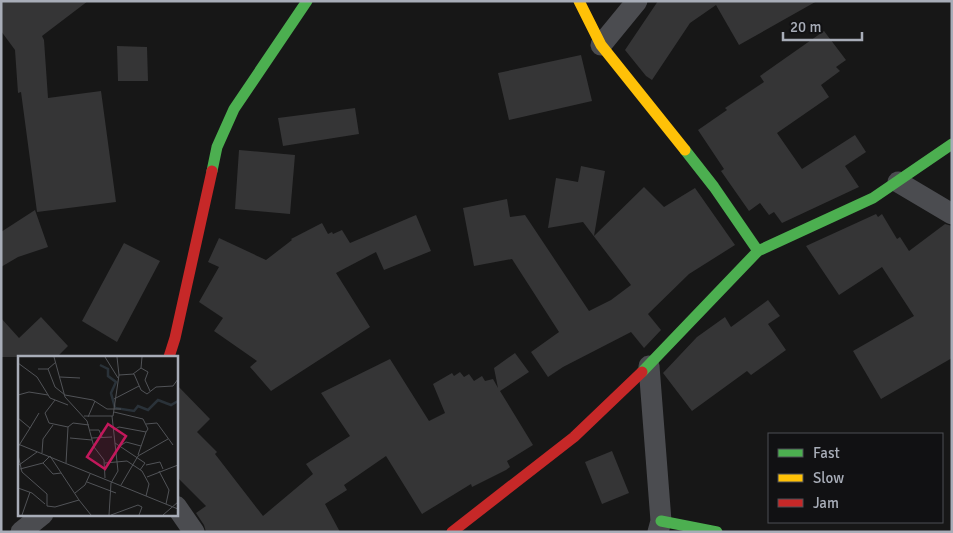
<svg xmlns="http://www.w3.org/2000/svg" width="953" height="533" font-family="Signika,sans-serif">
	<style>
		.building { fill: #353536 }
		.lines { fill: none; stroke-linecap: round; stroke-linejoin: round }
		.street { stroke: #4b4c50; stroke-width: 21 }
		.fast { stroke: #4caf50; stroke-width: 11 }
		.slow { stroke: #ffc107; stroke-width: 11 }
		.jam { stroke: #c62828; stroke-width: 11 }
		.inset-river { fill: none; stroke: #2a3239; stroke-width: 2.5 }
		.inset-road { fill: none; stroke: #515357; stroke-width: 1 }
		.view { fill: #c2185b; fill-opacity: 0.15; stroke: #c2185b; stroke-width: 2.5 }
		.inset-edge { fill: none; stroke: #a8adb8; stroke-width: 2.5 }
	</style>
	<rect width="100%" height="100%" fill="#171717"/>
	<path class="building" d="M1,1H88L42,36L44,40L48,98L101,91L116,202L37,212L21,92L18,93L15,50L1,31Z
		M658,1H817L739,45L716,5L690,23L652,80L646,76L625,50Z
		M824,31L846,60L836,67L840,71L821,85L829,97L777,133L802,169L855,135L866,152L845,166L859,187L782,223L774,212L769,215L760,203L749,211L721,171L724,169L698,130L727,110L725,108L764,82L760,76Z
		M117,46L147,47L148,81H118Z
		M581,55L592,101L509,120L498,73Z
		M355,108L359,134L283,146L278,118Z
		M239,150L295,155L290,214L235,209Z
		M581,166L605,171L594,236L644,187L664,207L695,188L735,245L689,274L648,314L661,330L644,348L631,332L563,367L548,377L531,352L559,332L512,259L474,266L463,208L507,199L510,217L525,215L589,311L611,300L631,285L583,222L548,228L556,178L578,182Z
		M35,210L48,247L18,257L1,267V232Z
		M876,214L878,217L882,214L897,239L900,237L909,251L945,224L952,226V358L881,399L853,351L914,316L882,267L839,295L806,246Z
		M416,215L431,251L384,270L376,252L336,273L370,327L271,391L250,367L257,361L214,331L223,318L199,302L219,267L208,262L219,238L266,260L292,240L291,239L322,223L328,234L332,232L333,234L342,230L350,243Z
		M124,243L160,261L117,342L82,321Z
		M768,300L780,316L768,324L786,350L751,375L747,371L692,411L663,373L697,337L725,317L731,327Z
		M41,317L68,346L57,357H1V318L19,338Z
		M515,353L529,372L500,391L533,445L507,461L510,467L506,470L472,487L471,484L422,514L386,456L344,485L347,490L325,504L340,532H206L204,525L196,513L206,506L176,476V384L210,419L197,432L217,452L215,454L263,516L313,474L306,464L350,436L321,393L390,359L429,421L445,413L433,384L452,373L454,376L460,372L464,377L469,374L474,381L482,376L485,381L493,379L498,388L494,368Z
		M612,451L629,493L602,504L585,462Z"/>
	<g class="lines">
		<path class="street" d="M601,45L637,1
			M898,182L952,214
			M649,366L661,521L658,532
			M176,506L194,532
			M21,532L43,514"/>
		<path class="fast" d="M685,150L714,187L758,251
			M212,171L217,147L234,109L307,1
			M642,372L758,251L873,198L952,144
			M661,521L717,532"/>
		<path class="slow" d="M579,1L601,45L685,150"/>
		<path class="jam" d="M169,357L175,338L212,171
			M452,532L574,437L642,372"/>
	</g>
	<g transform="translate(18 356)">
		<rect width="160" height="160" fill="#171717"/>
		<path class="inset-river" d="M82,9L90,13V20L98,26L93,37L97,52L116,55L120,50L130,54L140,44L153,49L160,45"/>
		<path class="inset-road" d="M36,1L47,41L69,65L76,91L86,104L87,122M87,1L100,22M0,7L19,21L32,42L50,49M123,12L130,16L127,24L132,35M20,13H30L38,6M30,13L37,31L47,39L75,44L89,53H103M115,18L123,12L124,1M101,19L116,18L123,34L129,38L138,31L155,30L160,23M42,21L62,22M0,39L11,36L30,39M96,43L121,30M37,44L27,57L31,67L50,71L55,67L71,69M96,56L125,63L130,73L128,76M66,60H95L101,19L99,1M70,61L77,45M0,62L12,72L0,91M128,68L139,67L155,89M12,72L21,57M72,74H81L84,81M95,74L101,71L128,76L120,99M52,82L74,84M74,82L94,81M97,87L127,107L122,114M0,88L160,153M102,90L108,86L123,90M24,97L25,83L35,69M0,99L4,116L29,138V150L37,151L61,144L73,159M25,107L35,118L43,117M48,107L50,71M87,107L109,105L124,115L131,128L128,140M1,109L19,96M128,109L142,106L145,113M2,113L25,107L32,100L61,144M141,115L151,134L148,148M129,121L160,109M69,126L98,137M103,129L120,100L150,83M0,132L14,137L27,148M57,137L67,129L72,118M4,159L12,136M91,159L93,127L100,115L94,60M93,159L120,149L124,151L121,159M145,159L160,146"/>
		<path class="view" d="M90,68L108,80L87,113L69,101Z"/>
		<rect width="160" height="160" class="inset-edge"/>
	</g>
	<rect width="953" height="533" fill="none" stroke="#a8adb8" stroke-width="5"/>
	<rect x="768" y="433" width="175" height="90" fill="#111113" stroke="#4d4f55"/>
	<rect x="778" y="449" width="25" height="8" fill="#4caf50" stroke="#4d4f55"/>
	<text x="813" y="458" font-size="15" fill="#a8adb8">Fast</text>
	<rect x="778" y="474" width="25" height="8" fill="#ffc107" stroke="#4d4f55"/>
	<text x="813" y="483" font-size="15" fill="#a8adb8">Slow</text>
	<rect x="778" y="499" width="25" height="8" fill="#c62828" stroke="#4d4f55"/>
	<text x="813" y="508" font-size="15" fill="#a8adb8">Jam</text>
	<path d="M783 32v8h79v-8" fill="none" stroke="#a8adb8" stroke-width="2.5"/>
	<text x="790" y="32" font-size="15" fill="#a8adb8" stroke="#111113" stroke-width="4" paint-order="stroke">20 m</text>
</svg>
